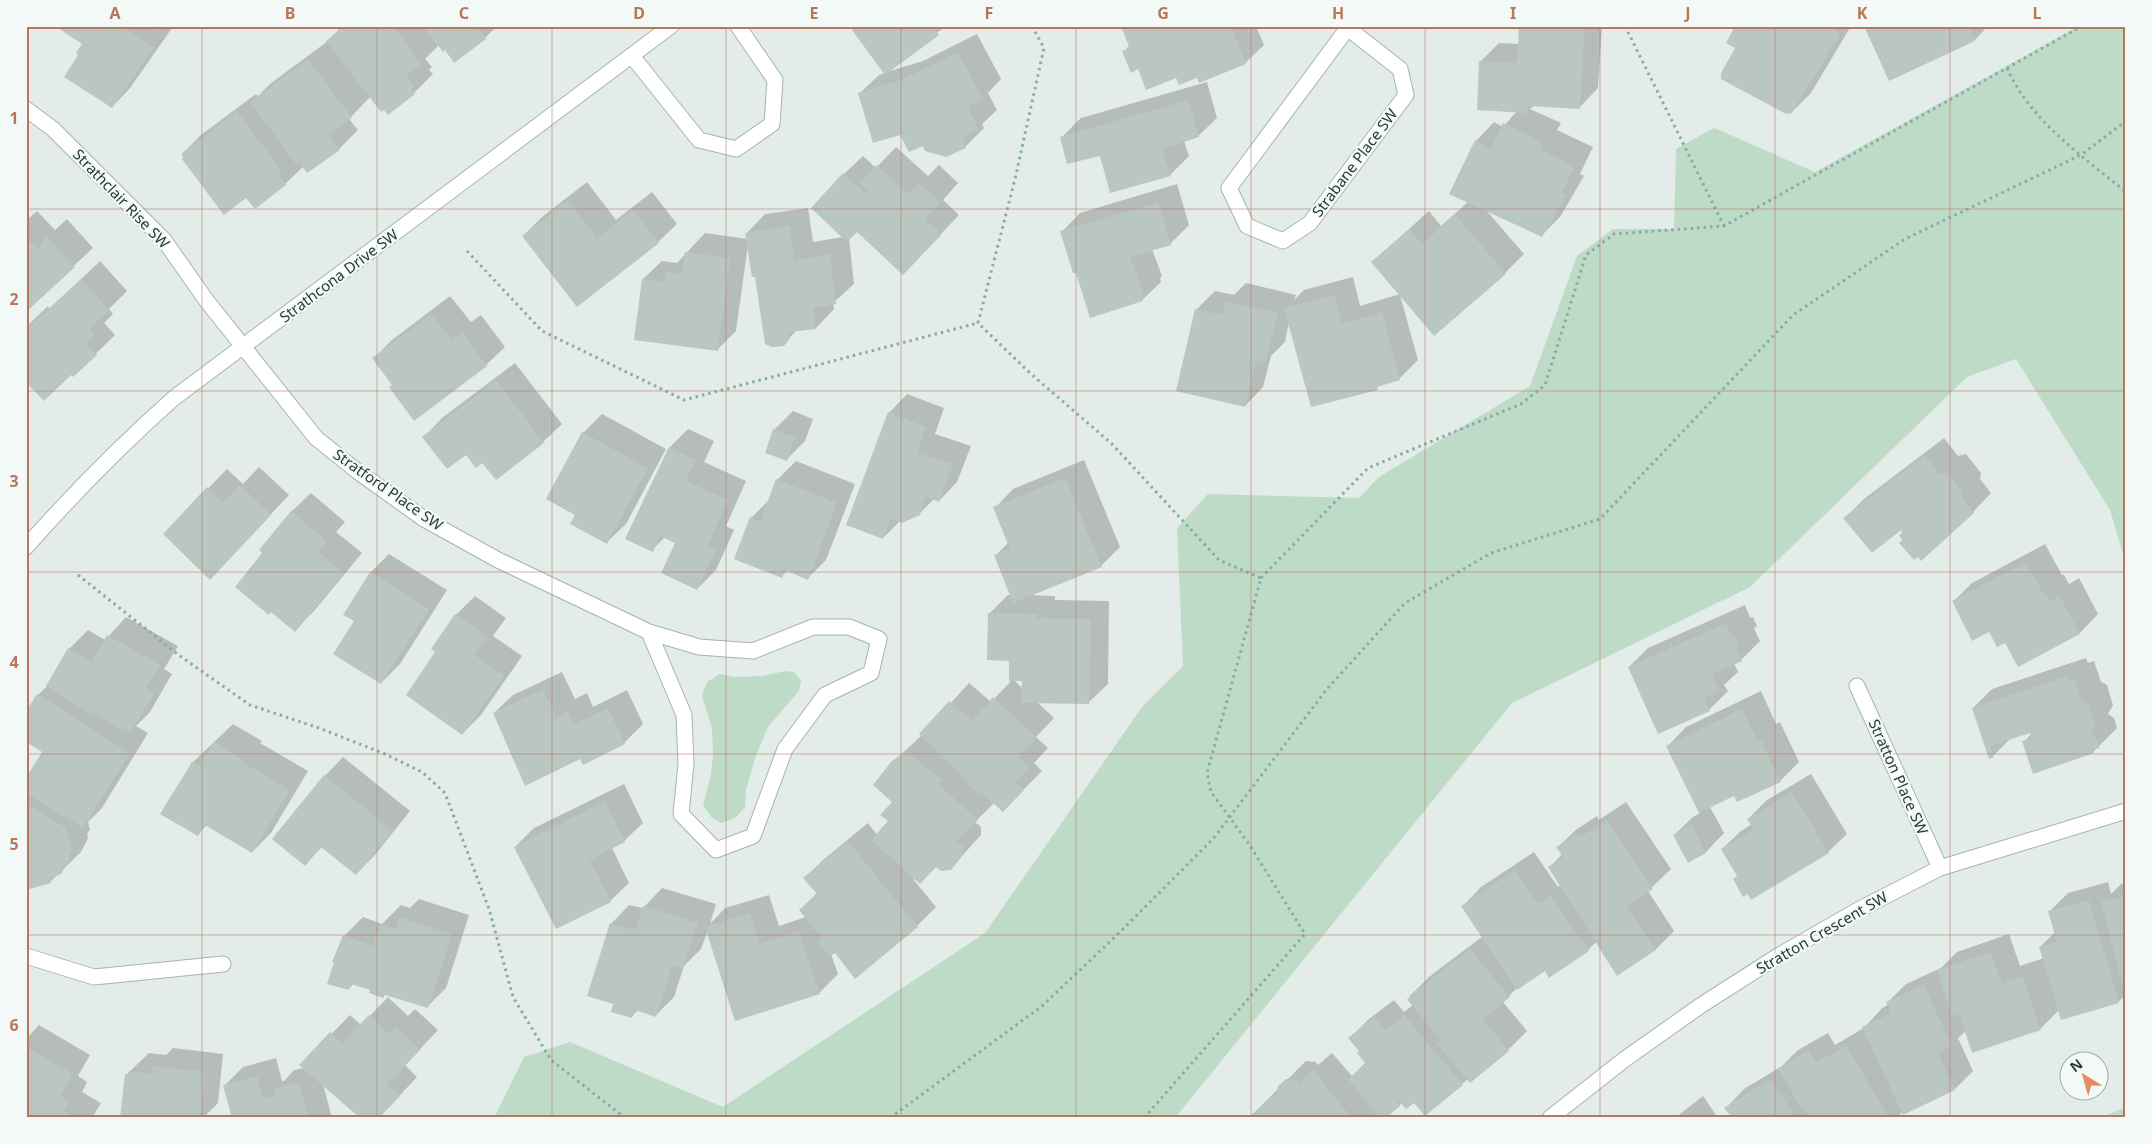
<svg xmlns="http://www.w3.org/2000/svg" width="2152" height="1144" font-family="'Noto Sans',sans-serif">
	<style>
		.green { fill: #bedbc7 }
		.shadow { fill: #0003; fill-rule: evenodd }
		.building { fill: #b9c6c1 }
		.lines { fill: none; stroke-linecap: round; stroke-linejoin: round }
		.street-casing { stroke: #a6b4af; stroke-width: 17 }
		.secondary-casing { stroke: #a2b7b1; stroke-width: 17 }
		.path { stroke: #86ada3; stroke-width: 3; stroke-dasharray: 2.5 4; stroke-linecap: butt }
		.street { stroke: #fff; stroke-width: 15 }
		.secondary { stroke: #fff; stroke-width: 15 }
		.grid { fill: none; stroke: #b7775a; stroke-width: 1; stroke-opacity: 0.55 }
		.labels { text-anchor: middle; stroke-width: 4.5; stroke-linejoin: round; paint-order: stroke }
		.street-label { font-size: 15px; fill: #243c37; stroke: #f3f9f6 }
		.neatline { fill: none; stroke: #b7775a; stroke-width: 2 }
		.grid-label { font-size: 16px; text-anchor: middle; font-weight: bold; fill: #b7775a }
	</style>
	<rect width="100%" height="100%" fill="#e3ece8"/>
	<path class="green" d="M2079,26H2126V564L2110,510L2016,359L1967,377L1750,587L1512,703L1175,1118H494L524,1057L570,1042L723,1107L985,933L1142,707L1183,666L1177,528L1208,494L1359,498L1379,477L1530,386L1577,256L1613,229H1674L1676,149L1714,128L1815,172Z
		M785,671L794,672L801,681L799,691L768,727L755,758L746,790L745,807L735,818L721,823L711,817L703,805L711,775L713,756L712,728L702,696L707,682L720,674L735,677L763,676Z
		M2126,1107V1118H2100Z"/>
	<path class="shadow" d="M57,26H170L172,28L130,88L112,107L80,54L84,43Z
		M342,26H497L485,38L446,49L439,45L425,59L432,67L429,70L433,74L414,93L371,96L349,119L358,130L339,149L308,172L304,166L285,184L255,207L246,196L182,154L201,135L256,94L258,96L270,84L328,41Z
		M858,26H946L887,72L923,61L977,34L1001,79L988,93L997,110L982,124L984,128L965,147L924,144L901,133L860,93L879,75L885,73Z
		M1123,26H1256L1264,45L1245,63L1198,77L1177,76L1139,68L1124,52L1130,45Z
		M1520,26H1602L1598,88L1580,107L1534,105L1530,109L1561,123L1557,130L1593,147L1580,174L1584,176L1560,217L1541,236L1486,210L1524,254L1505,273L1434,334L1400,295L1418,360L1399,379L1381,384L1377,388L1289,322L1285,342L1271,356L1263,387L1245,406L1196,310L1215,291L1234,295L1246,283L1296,295L1294,300L1304,290L1353,277L1360,306L1400,294L1372,262L1429,211L1441,226L1468,202L1476,141L1494,122L1503,127L1517,111L1480,62L1499,43L1519,44Z
		M1736,26H1851L1811,93L1792,112L1737,47Z
		M1865,26H1988L1975,40L1890,80Z
		M1207,82L1217,118L1198,136L1184,141L1189,156L1170,175L1062,137L1081,118Z
		M896,147L928,176L939,165L958,183L943,200L959,215L921,255L857,230L849,238L854,284L833,303L834,309L816,328L798,329L783,345L756,276L748,245L736,331L717,350L643,279L662,261L677,263L705,233L748,239L747,233L765,214L808,208L813,242L843,237L844,174L863,156L876,168Z
		M587,182L616,220L652,192L677,224L658,242L523,236L542,217Z
		M1177,184L1189,225L1170,244L1152,249L1162,276L1160,278L1161,282L1142,300L1077,271L1062,232L1080,213Z
		M37,211L55,230L67,219L93,248L26,310V221Z
		M100,261L127,291L109,309L113,314L104,323L115,335L73,376L26,327L48,306L50,309Z
		M450,296L471,322L481,315L505,347L486,365L393,385L373,359L392,340Z
		M515,363L562,424L543,442L483,461L424,437L442,418Z
		M907,394L944,408L935,434L971,446L957,482L939,501L934,499L919,514L900,521L883,538L889,413Z
		M793,411L813,419L805,441L786,460L774,430Z
		M602,414L666,449L626,524L607,542L576,514L583,433Z
		M688,429L714,441L704,462L746,481L726,526L734,530L716,570L697,589L677,542L665,537L652,550L670,447Z
		M1944,438L1958,456L1966,454L1981,473L1980,479L1991,493L1973,512L1904,540L1901,528L1845,518L1864,499Z
		M1084,460L1120,547L1101,566L1029,595L1055,596V600L1109,601L1108,684L1089,702H1037L1054,718L1036,737L1048,748L1034,763L1042,771L1003,810L994,803L975,822L981,827V835L950,869L937,865L913,879L936,907L917,926L855,977L836,951L831,954L838,974L819,993L708,930L701,949L684,966L674,997L655,1016L638,1010L631,1017L614,1004L611,924L629,905L643,908L662,888L716,904L710,924L725,908L769,895L779,926L806,917L800,910L817,893L805,878L823,860L868,823L877,835L890,821L893,802L892,763L922,735L969,683L991,702L1012,680L1010,659L989,614L1008,595H1011L995,556L1009,542L995,508L1013,489ZM1014,680H1023V689Z
		M796,461L855,484L826,560L807,579L788,570L782,576L751,518L770,499L777,480Z
		M259,467L289,495L229,559L164,534L227,469L243,484Z
		M311,493L345,522L336,532L362,553L314,611L295,630L264,553L261,550L292,511Z
		M2045,544L2062,575H2064L2069,584L2079,578L2098,614L2080,633L2018,665L2006,641L1953,602L1972,583Z
		M389,554L447,590L400,664L381,683L355,621L345,614L371,572Z
		M475,596L506,618L493,636L522,656L481,715L462,734L437,652L456,615Z
		M1745,605L1750,618L1753,617L1757,626L1754,628L1760,641L1741,660L1734,663L1738,672L1724,685L1728,691L1709,710L1629,667L1648,648Z
		M126,617L178,646L164,669L172,674L150,712L136,726L148,733L102,808L88,822L90,830L87,833L88,838L81,852L50,882L26,889V774L29,776L44,752L38,695L48,685L69,649L88,630L105,640Z
		M2086,658L2088,663L2094,661L2101,682L2107,685L2113,705L2108,714L2114,718L2117,728L2093,752L2024,742L2031,734V732L2011,738L1993,756L1973,708L1992,689Z
		M562,672L575,699L587,693L593,707L627,690L643,724L624,743L580,757L494,713L513,695Z
		M1761,691L1776,724L1780,722L1799,762L1780,781L1735,795L1710,807L1724,833L1706,852L1688,861L1674,835L1693,817L1700,813L1668,746L1686,727Z
		M233,724L262,741L260,743L308,771L271,833L252,852L207,825L197,835L162,813L193,762Z
		M343,757L410,811L375,855L356,874L323,846L305,864L325,776Z
		M1811,774L1847,834L1828,852L1738,875L1722,849L1741,831L1752,824L1748,819L1767,800Z
		M624,784L643,823L624,841L612,848L629,883L610,901L515,847L534,828Z
		M1626,802L1671,869L1648,891L1674,931L1656,949L1618,974L1597,941L1588,950L1545,969L1517,988L1503,1002L1527,1031L1508,1050L1470,1081L1468,1079L1425,1114L1414,1101L1402,1103L1386,1118H1254L1252,1115L1306,1061L1316,1062L1318,1065L1332,1053L1352,1076L1366,1062L1360,1051L1350,1038L1369,1019L1394,1000L1404,1012L1413,1005L1410,996L1429,977L1483,936L1463,906L1481,887L1534,852L1558,887L1561,884L1550,867L1562,854L1558,847L1577,829L1597,816L1599,820Z
		M2108,882L2111,894L2121,884L2126,883V995L2118,1002L2059,1010L2040,1029L1966,1031L1958,1038L1973,1071L1955,1089L1904,1113L1903,1111L1897,1118H1734L1726,1108L1744,1089L1782,1066L1798,1050L1828,1033L1835,1045L1864,1028L1882,1008L1888,1005L1887,1003L1906,984L1941,968L1957,952L2009,934L2020,966L2044,958L2040,947L2055,932L2049,912L2068,893Z
		M419,899L469,915L446,988L427,1007L354,983L349,989L335,962L344,936L363,917L382,924L401,905L410,908Z
		M388,997L408,1016L415,1009L438,1030L405,1065L417,1077L389,1107L323,1084L332,1118H233L224,1086L243,1067L276,1058L282,1081H284L294,1070L304,1068L301,1065L350,1015L361,1025Z
		M39,1025L90,1055L78,1076L87,1082L82,1092L101,1103L92,1118H26V1039Z
		M173,1048L223,1054L218,1103L203,1118H121L126,1075L149,1053L166,1055Z
		M1703,1096L1718,1118H1675Z"/>
	<path class="building" d="M55,26H122L154,47L112,108L64,77L78,55L76,53L82,44Z
		M152,26H162L157,31Z
		M345,26H393L422,64L406,76L414,87L411,89L415,94L388,115L384,110L381,112L326,41Z
		M423,26H478L477,27L486,39L454,63L445,50L443,52Z
		M857,26H933L939,35L885,75L852,30Z
		M1121,26H1215L1216,29L1231,26L1246,64L1199,83L1197,78L1179,85L1176,78L1146,90L1138,69L1131,73L1122,51L1130,49Z
		M1519,26H1585L1580,109L1528,106V113L1477,110L1479,61L1517,63Z
		M1735,26H1830L1840,34L1792,113L1786,114L1721,79V73L1735,48L1726,43Z
		M1864,26H1969L1975,41L1889,81Z
		M958,52L983,99L968,107L979,130L962,138L966,148L946,157L925,151L923,146L909,152L900,135L873,143L858,93L903,79Z
		M308,59L352,118L330,133L333,137L331,138L340,150L307,173L299,162L296,164L250,102Z
		M1188,100L1199,137L1162,149L1171,176L1110,193L1100,156L1067,164L1060,137Z
		M237,111L282,171L278,174L286,185L255,209L246,198L224,215L182,159L183,157L181,154Z
		M1503,123L1543,142L1540,149L1575,166L1562,193L1567,195L1542,237L1449,194L1475,140L1491,149Z
		M877,165L908,194L919,183L940,202L925,219L941,235L903,275L857,232L847,242L811,208L843,173L865,194L867,191L859,183Z
		M568,200L597,238L633,210L659,243L577,307L522,236Z
		M1158,202L1171,245L1130,257L1144,296L1142,297L1143,301L1090,318L1076,273H1073L1060,231Z
		M1455,214L1506,274L1434,336L1371,262L1410,229L1422,244Z
		M790,226L794,260L830,254L836,304L813,308L816,329L789,332L790,338L784,346L772,347L765,344L755,277H752L745,233Z
		M47,237L75,267L26,312V238L38,250L41,246L40,244Z
		M685,252L730,258L718,351L634,340L642,279L665,282L666,271L682,274Z
		M81,279L109,310L90,328L95,334L86,343L97,355L73,377L71,375L44,401L26,382V326L29,324L30,326Z
		M1335,295L1342,324L1382,312L1400,380L1377,387L1378,390L1311,407L1284,308Z
		M1226,301L1278,313L1266,362L1256,360L1245,407L1176,391L1195,309L1223,315Z
		M431,314L452,340L462,332L487,366L414,421L389,387L392,385L372,358Z
		M496,380L544,443L496,480L482,463L476,468L466,455L447,469L422,437Z
		M888,412L926,427L917,453L953,464L939,502L926,497L920,515L902,523L891,518L883,539L846,525Z
		M773,429L795,437L787,461L765,453Z
		M582,432L648,468L607,544L570,524L575,515L546,499Z
		M669,447L696,460L686,481L728,500L708,545L716,549L697,590L661,573L675,543L660,536L653,552L625,539Z
		M1925,455L1939,474L1947,472L1963,492L1962,498L1974,513L1921,561L1918,557L1914,560L1899,543L1902,540L1899,535L1902,533L1901,530L1872,553L1843,518Z
		M1065,478L1102,567L1013,603L994,555L1010,549L993,507Z
		M776,479L837,503L808,580L785,570L782,578L734,559L750,517L760,522Z
		M240,485L271,515L210,580L163,534L207,487L223,502Z
		M291,511L327,541L318,552L344,573L295,632L271,612L269,615L235,587L262,553L259,550Z
		M2026,562L2043,593H2045L2050,601L2060,596L2080,634L2018,667L2005,643L1997,647L1989,632L1972,641L1952,601Z
		M370,572L429,609L381,684L333,654L354,621L343,615Z
		M988,613L1037,614V618L1091,619L1089,704L1021,703L1022,681H1009V661L987,660Z
		M455,614L488,637L475,655L504,676L462,735L406,695L435,652L431,649Z
		M1726,623L1732,636L1734,635L1739,646L1736,647L1742,661L1712,674L1720,691L1704,698L1710,711L1658,734L1628,667Z
		M107,635L160,665L146,688L154,693L131,732L122,727L120,730L92,712L91,714L46,686L68,648L91,662Z
		M2068,676L2069,681L2075,679L2082,701L2088,704L2095,725L2090,733L2096,737L2099,748L2092,750L2094,753L2033,774L2022,741L2031,739L2030,733L1990,746L1994,757L1989,759L1972,708Z
		M543,689L556,717L568,711L574,724L608,708L625,744L583,765L580,759L525,786L493,713Z
		M37,694L130,753L83,828L26,793V778L42,752L26,742V711Z
		M993,697L1037,738L1018,757L1031,768L1015,782L1024,790L1003,812L981,792L977,793L968,785L966,780L919,734L949,701L973,721Z
		M1742,709L1758,742L1761,740L1781,782L1737,802L1734,796L1699,813L1666,746Z
		M214,742L244,760L242,762L290,790L252,853L205,825L198,836L160,814L192,762L199,766Z
		M906,750L942,781L938,784L978,820L957,841L963,846V855L951,870L941,871L936,867L920,884L871,840L888,821L880,815L892,802L873,785L891,762Z
		M324,775L393,831L356,875L321,847L305,866L272,839Z
		M1792,792L1829,853L1751,900L1748,894L1743,897L1733,879L1737,876L1721,849L1754,829L1747,819Z
		M605,801L625,842L590,860L611,902L556,929L514,847Z
		M26,804L65,827L72,850L69,852L70,858L61,874L50,878L51,883L26,890Z
		M1607,820L1653,889L1627,906L1656,950L1617,976L1548,867L1563,857L1556,847L1578,834L1580,837Z
		M1691,825L1706,853L1688,863L1673,835Z
		M848,841L918,927L855,979L835,953L829,957L817,943L821,937L799,910L817,894L803,878Z
		M1515,870L1538,904L1551,896L1589,951L1549,978L1545,971L1517,990L1461,906Z
		M2126,896V982L2122,983L2101,902Z
		M2089,900L2119,1003L2061,1020L2039,947L2057,942L2048,911Z
		M643,906L698,923L683,969L672,965L656,1017L635,1010L632,1018L611,1012L613,1004L587,996L610,923L635,930Z
		M750,913L760,944L799,931L820,994L735,1021L705,927Z
		M399,917L452,934L428,1008L385,995L383,998L369,993L370,990L351,984L349,990L327,984L334,962H332L343,935L373,946L381,924L396,929Z
		M1470,949L1510,997L1483,1019L1509,1051L1470,1083L1437,1043L1441,1041L1407,999L1410,997L1409,996Z
		M1991,952L2002,984L2023,977L2041,1030L1972,1053L1959,1014L1952,1017L1937,970Z
		M1924,985L1952,1046L1938,1053L1955,1090L1903,1115L1862,1027L1891,1013L1886,1002Z
		M369,1015L389,1034L396,1027L420,1050L387,1085L400,1096L379,1118H360L299,1065L330,1032L342,1043Z
		M1404,1015L1463,1085L1425,1116L1414,1103L1406,1109L1399,1101L1397,1103L1400,1106L1388,1116L1379,1118L1348,1079L1366,1064L1357,1053L1359,1051L1348,1038L1374,1017L1385,1030Z
		M1846,1045L1889,1118H1810L1804,1107L1802,1109L1778,1069L1809,1050L1816,1063Z
		M26,1047L73,1074L60,1095L69,1101L64,1111L75,1118H26Z
		M153,1066L205,1072L200,1118H120L125,1074H128L129,1071L152,1074Z
		M1313,1070L1352,1118H1253L1251,1115L1276,1094L1278,1086L1286,1079L1297,1080L1299,1083Z
		M257,1076L263,1099L276,1096L274,1089L299,1082L309,1118H232L223,1085Z
		M1770,1079L1793,1113L1789,1118H1733L1724,1108Z"/>
	<g class="lines">
		<g class="street-casing">
			<path id="street" d="M1345,26L1400,69L1406,95L1310,223L1283,241L1247,226L1229,188L1347,29
				M632,56L699,140L736,149L772,124L775,80L738,26
				M26,109L53,129L164,240L206,300L316,438L357,471L424,519L498,560L649,632L699,647L753,651L813,627H849L879,639L871,673L825,695L785,749L753,836L716,850L681,814L686,764L684,715L649,632
				M1857,686L1940,868
				M26,956L94,977L223,964
				M1550,1118L1625,1059L1700,1006L1778,956L1858,910L1940,868L2126,811"/>
		</g>
		<g class="secondary-casing">
			<path id="secondary" d="M26,547C73,494 121,445 174,398L671,26"/>
		</g>
		<path class="path" d="M1032,26L1044,48L1015,179L978,323L1030,373L1112,444L1219,560L1261,578L1207,773L1211,792L1249,844L1305,934L1144,1118
			M1625,26L1724,226
			M2007,68C2030,120 2083,157 2126,192
			M467,251L542,331L684,400L978,323
			M78,575L180,656L250,705L319,728L385,754L422,772L445,793L489,909L513,997L551,1060L625,1118
			M1261,578L1368,468L1521,404L1545,385L1586,255L1614,234L1724,226L2082,26
			M890,1118L1042,1006L1120,932L1213,839L1327,689L1405,603L1491,553L1600,519L1793,315L1905,239L2081,155L2126,121"/>
		<use href="#street" class="street"/>
		<use href="#secondary" class="secondary"/>
	</g>
	<path class="grid" d="M202,26V1118M377,26V1118M552,26V1118M726,26V1118M901,26V1118M1076,26V1118M1251,26V1118M1425,26V1118M1600,26V1118M1775,26V1118M1950,26V1118M26,209H2126M26,391H2126M26,572H2126M26,754H2126M26,935H2126"/>
	<g class="labels">
		<g class="street-label">
			<text transform="translate(1355 163) rotate(-53)" y="5">Strabane Place SW</text>
			<text transform="translate(121 199) rotate(46)" y="5">Strathclair Rise SW</text>
			<text transform="translate(339 276) rotate(-37)" y="5">Strathcona Drive SW</text>
			<text transform="translate(388 490) rotate(35)" y="5">Stratford Place SW</text>
			<text transform="translate(1898 777) rotate(66)" y="5">Stratton Place SW</text>
			<text transform="translate(1822 933) rotate(-30)" y="5">Stratton Crescent SW</text>
		</g>
	</g>
	<rect width="2152" height="1144" fill="none" stroke="#f3f9f6" stroke-width="55"/>
	<g transform="translate(2084 1076) rotate(323)"><circle r="24" fill="#f3f9f6" stroke="#a0adaa"/>
	<path d="M0-4L9 19L0 12L-9 19Z" fill="#e88b65"/>
	<text y="-8" font-size="14" font-weight="bold" text-anchor="middle" fill="#243c37">N</text>
	</g>
	<rect x="28" y="28" width="2096" height="1088" class="neatline"/>
	<g class="grid-label">
		<text x="115" y="19">A</text>
		<text x="290" y="19">B</text>
		<text x="464" y="19">C</text>
		<text x="639" y="19">D</text>
		<text x="814" y="19">E</text>
		<text x="989" y="19">F</text>
		<text x="1163" y="19">G</text>
		<text x="1338" y="19">H</text>
		<text x="1513" y="19">I</text>
		<text x="1688" y="19">J</text>
		<text x="1862" y="19">K</text>
		<text x="2037" y="19">L</text>
		<text x="14" y="124">1</text>
		<text x="14" y="305">2</text>
		<text x="14" y="487">3</text>
		<text x="14" y="668">4</text>
		<text x="14" y="850">5</text>
		<text x="14" y="1031">6</text>
	</g>
</svg>
